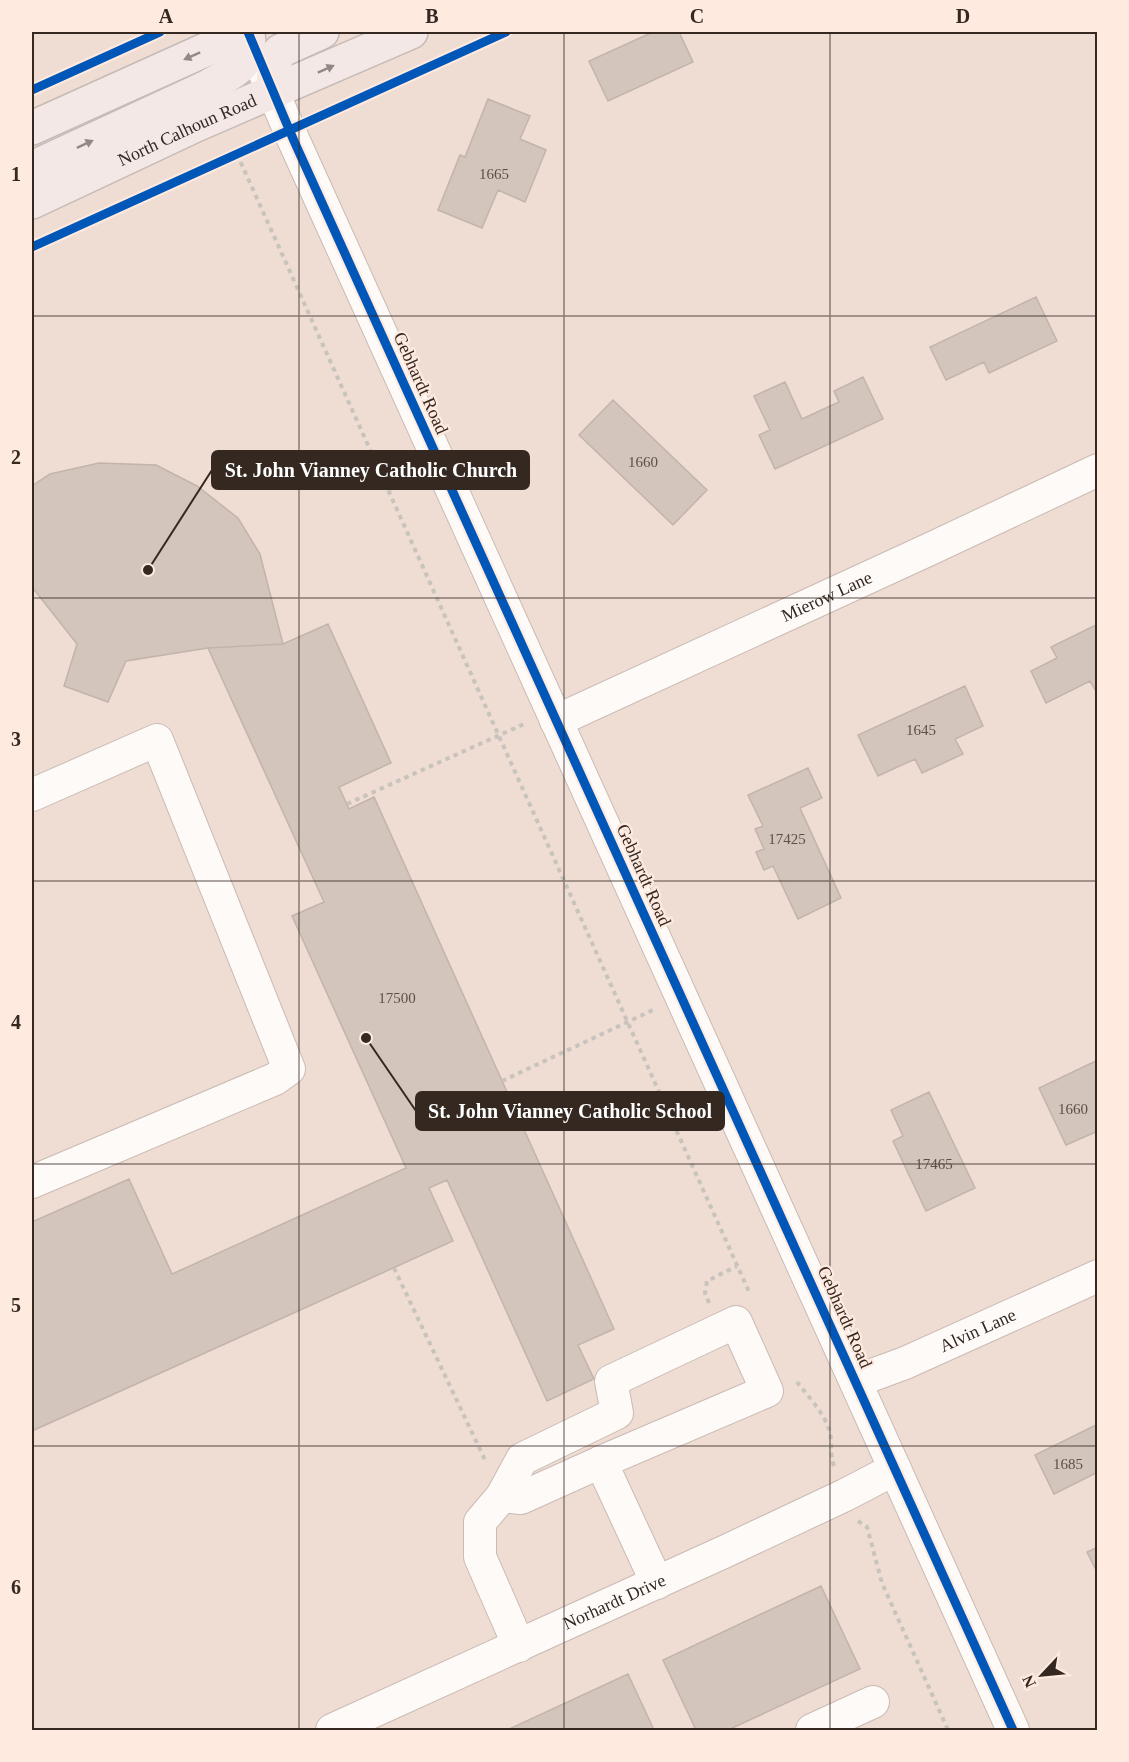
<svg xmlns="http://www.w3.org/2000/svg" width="1129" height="1762" font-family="Georgia,serif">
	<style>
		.building { fill: #d3c4bc; stroke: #c2b4ac; stroke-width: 1.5 }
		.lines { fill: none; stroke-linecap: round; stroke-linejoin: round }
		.minor-casing { stroke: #cabbb4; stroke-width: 34 }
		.major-casing { stroke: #c5bbb6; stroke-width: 36 }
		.path { stroke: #c9c3be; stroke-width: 4; stroke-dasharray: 4.5 4.5; stroke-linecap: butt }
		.minor { stroke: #fdfaf8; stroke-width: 32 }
		.major { stroke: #f3e8e6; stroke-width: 33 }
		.cycleway-casing { stroke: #feeadf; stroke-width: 13 }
		.cycleway { stroke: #0057b8; stroke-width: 9 }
		.oneway { fill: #948884 }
		.grid { fill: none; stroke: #342821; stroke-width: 1.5; stroke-opacity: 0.55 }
		.labels { text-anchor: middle; stroke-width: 4.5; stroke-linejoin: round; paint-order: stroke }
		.number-label { font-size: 15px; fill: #5c5048 }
		.street-label { font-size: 18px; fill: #342821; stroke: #feeadf }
		.leader { fill: none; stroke: #342821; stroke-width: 2 }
		.callout-dot { fill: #342821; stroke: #feeadf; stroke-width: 2 }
		.callout { fill: #342821; stroke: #342821; stroke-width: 2 }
		.callout-label { font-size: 20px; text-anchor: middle; font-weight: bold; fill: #fff }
		.neatline { fill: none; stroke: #342821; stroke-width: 2 }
		.grid-label { font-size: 20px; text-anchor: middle; font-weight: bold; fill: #342821 }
	</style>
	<rect width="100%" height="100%" fill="#efdcd3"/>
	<path class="building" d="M653,32H679L693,62L608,101L589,61Z
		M488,99L530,116L520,139L546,150L525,202L498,190L482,228L438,210L460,155L465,157Z
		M1036,297L1057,341L989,373L984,362L946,380L930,347Z
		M863,377L883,419L775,469L759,435L770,430L754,396L785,382L802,419L839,402L834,391Z
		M613,400L707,490L673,525L579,435Z
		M99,463L156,465L197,486L238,518L260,554L283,644L208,648L126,661L108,702L64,686L77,644L32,587V486L50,474Z
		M328,624L391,763L339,787L349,809L374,797L614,1329L578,1345L594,1379L547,1401L447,1180L429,1188L453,1241L32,1431V1222L129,1179L172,1274L406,1168L292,916L324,902L208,648L283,644Z
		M1098,624V695L1090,681L1046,703L1031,671L1057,658L1051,647Z
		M965,686L983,726L955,739L963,754L922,773L915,759L878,776L858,735Z
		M808,768L822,798L800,808L841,898L798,919L773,866L764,870L756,852L764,849L755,829L763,826L748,795Z
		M1098,1060V1131L1066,1145L1039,1088Z
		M929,1092L975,1188L926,1211L893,1141L903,1136L891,1110Z
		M1098,1424V1472L1054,1494L1035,1455Z
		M1098,1547V1574L1087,1552Z
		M821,1586L860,1669L728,1730H696L663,1660Z
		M628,1674L654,1730H507Z"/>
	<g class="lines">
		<g class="minor-casing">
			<g id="minor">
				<path d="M263,69L294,141L1013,1730"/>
				<path id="s1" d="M556,721L930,549L1098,470"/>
				<path d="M32,795L157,740L289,1069L275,1079L32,1182"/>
				<path id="s2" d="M856,1381L905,1363L1098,1276"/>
				<path d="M502,1496L521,1498L601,1462"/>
				<path d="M519,1646L480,1557V1522L502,1496L522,1459L617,1413L611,1381L736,1322L767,1391L601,1462L657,1583"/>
				<path id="s3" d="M332,1730L726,1551L845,1495L895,1469"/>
				<path d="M812,1730L873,1702"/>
			</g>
		</g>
		<g class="major-casing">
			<g id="major">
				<path d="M272,91L276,57L280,51L322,32"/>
				<path d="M32,128L245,32"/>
				<path d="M32,168L207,87C220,79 241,70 247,57C251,49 248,39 248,32"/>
				<path id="s4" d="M32,202L198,124L411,32"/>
			</g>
		</g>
		<path class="path" d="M237,154L750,1294
			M347,804L524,724
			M502,1081L653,1010
			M394,1268L486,1462
			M709,1303L705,1293L707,1281L737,1266
			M797,1382C808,1396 823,1412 829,1429C833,1441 829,1453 834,1466
			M858,1521L867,1527L882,1583L948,1730"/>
		<use href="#minor" class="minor"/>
		<use href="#major" class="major"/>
		<g class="cycleway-casing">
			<path id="cycleway" d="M248,32L294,141L1013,1730
				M32,90L160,32
				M32,247L506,32"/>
		</g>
		<use href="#cycleway" class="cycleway"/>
	</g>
	<defs><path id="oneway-solid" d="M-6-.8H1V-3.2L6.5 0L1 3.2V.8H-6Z" transform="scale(1.5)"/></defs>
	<g class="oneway">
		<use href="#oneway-solid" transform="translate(192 56) rotate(156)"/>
		<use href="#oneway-solid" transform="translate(326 69) rotate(-24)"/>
		<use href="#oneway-solid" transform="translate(85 144) rotate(-25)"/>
	</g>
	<path class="grid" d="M299,32V1730M564,32V1730M830,32V1730M32,316H1098M32,598H1098M32,881H1098M32,1164H1098M32,1446H1098"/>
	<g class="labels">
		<g class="number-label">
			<text x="494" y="179">1665</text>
			<text x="643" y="467">1660</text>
			<text x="921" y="735">1645</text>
			<text x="787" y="844">17425</text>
			<text x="397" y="1003">17500</text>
			<text x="1073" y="1114">1660</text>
			<text x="934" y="1169">17465</text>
			<text x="1068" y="1469">1685</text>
		</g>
		<g class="street-label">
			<text dy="6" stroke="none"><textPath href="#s4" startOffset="171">North Calhoun Road</textPath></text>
			<text transform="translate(421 383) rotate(66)" y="6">Gebhardt Road</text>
			<text dy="6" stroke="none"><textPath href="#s1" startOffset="298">Mierow Lane</textPath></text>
			<text transform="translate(644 875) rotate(66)" y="6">Gebhardt Road</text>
			<text transform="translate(845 1317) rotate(66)" y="6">Gebhardt Road</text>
			<text dy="6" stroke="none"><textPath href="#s2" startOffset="132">Alvin Lane</textPath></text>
			<text dy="6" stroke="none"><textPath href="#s3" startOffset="310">Norhardt Drive</textPath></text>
		</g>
	</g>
	<path class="leader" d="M148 570L212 470M366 1038L416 1111"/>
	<g class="callout-dot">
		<circle cx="148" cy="570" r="6"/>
		<circle cx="366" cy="1038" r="6"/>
	</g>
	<g class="callout">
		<rect x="212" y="451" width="317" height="38" rx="6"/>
		<rect x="416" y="1092" width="308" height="38" rx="6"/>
	</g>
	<g class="callout-label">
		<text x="371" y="477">St. John Vianney Catholic Church</text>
		<text x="570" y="1118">St. John Vianney Catholic School</text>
	</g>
	<rect width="1129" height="1762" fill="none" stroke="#feeadf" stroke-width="66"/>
	<g transform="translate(1042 1675) rotate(244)" stroke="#feeadf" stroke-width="4.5" paint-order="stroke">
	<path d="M0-4.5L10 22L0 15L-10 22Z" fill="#342821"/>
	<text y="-9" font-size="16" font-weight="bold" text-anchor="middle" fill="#342821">N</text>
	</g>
	<rect x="33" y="33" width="1063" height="1696" class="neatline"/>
	<g class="grid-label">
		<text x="166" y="23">A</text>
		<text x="432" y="23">B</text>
		<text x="697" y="23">C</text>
		<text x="963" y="23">D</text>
		<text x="16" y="181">1</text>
		<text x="16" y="464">2</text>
		<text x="16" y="746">3</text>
		<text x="16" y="1029">4</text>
		<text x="16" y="1312">5</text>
		<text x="16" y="1594">6</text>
	</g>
</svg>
